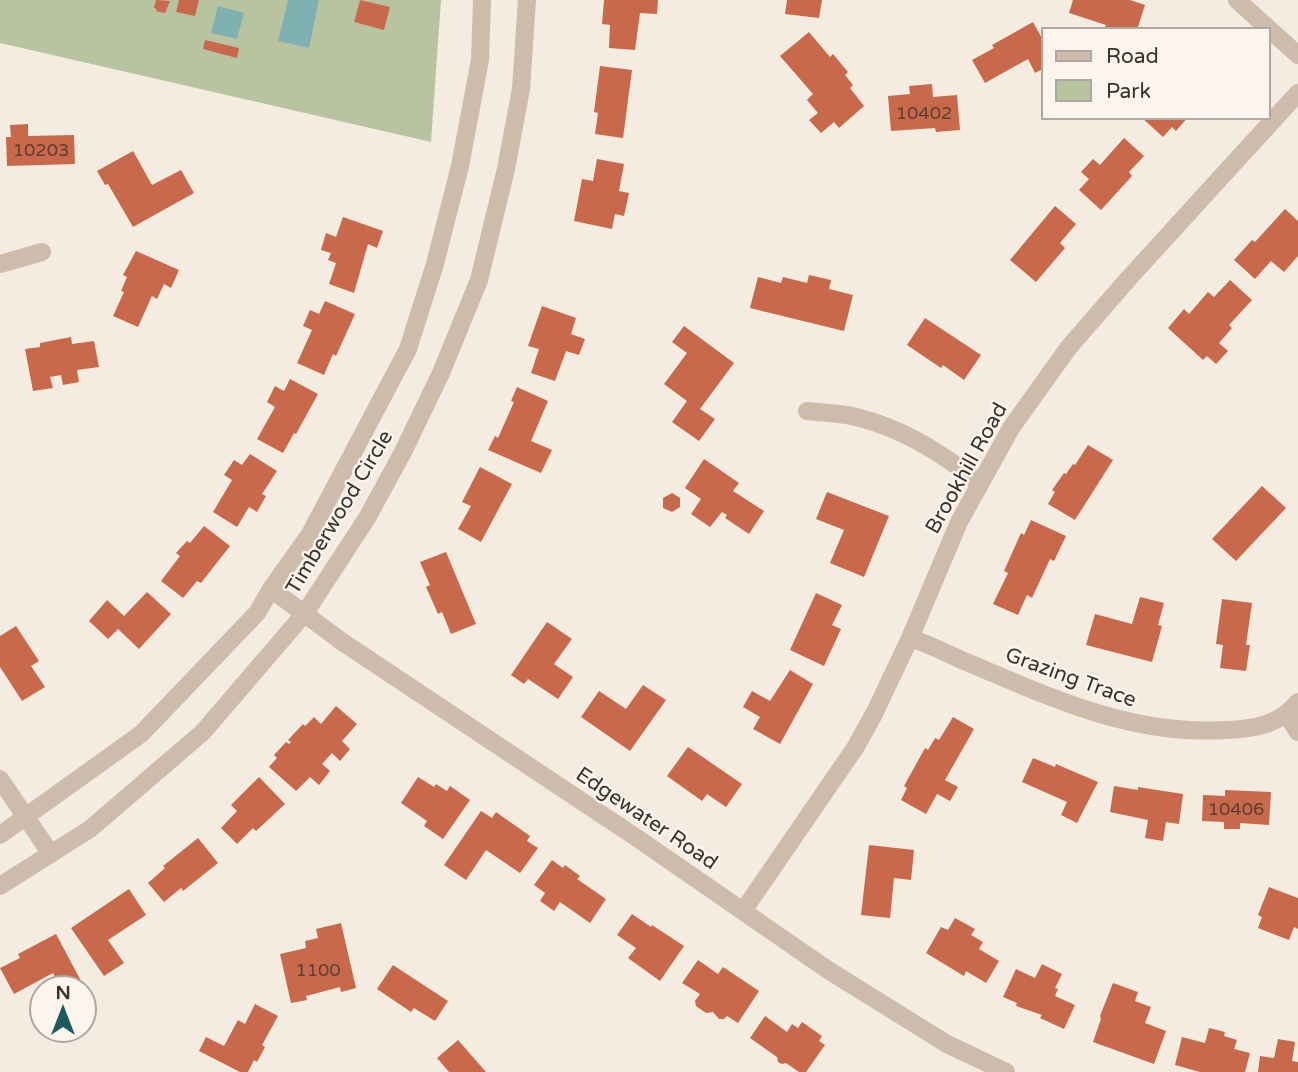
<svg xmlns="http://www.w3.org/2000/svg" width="1298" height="1072" font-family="'Varela Round',sans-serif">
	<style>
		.green { fill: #b8c4a0 }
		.water { fill: #7fb0b2 }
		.building { fill: #c8694b }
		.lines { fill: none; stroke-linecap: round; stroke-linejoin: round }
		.minor { stroke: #cdbbac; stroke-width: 18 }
		.labels { text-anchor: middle; stroke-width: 5; stroke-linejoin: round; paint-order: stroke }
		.number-label { font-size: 18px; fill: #5e3e33 }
		.street-label { font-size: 21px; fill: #3b302b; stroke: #fbf5ee }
	</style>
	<rect width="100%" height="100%" fill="#f4ebe1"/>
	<path class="green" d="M0,0H441L431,142L0,43Z"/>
	<path class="water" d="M288,0H319L309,48L278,41Z
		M218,6L244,13L237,39L211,33Z"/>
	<path class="building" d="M156,0L170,1L165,13L156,11L157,9L154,8Z
		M179,0H199L195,16L176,12Z
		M360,0L390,7L384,30L354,22Z
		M604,0H658L657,14L640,13L635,50L609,48L610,25L602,24Z
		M787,0H822L819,18L785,14Z
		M1073,0H1130L1145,5L1137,30H1104L1106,25L1069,13Z
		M1033,22L1044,42L1042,51L1044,68L1035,73L1028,59L985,83L972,60L994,48L992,45Z
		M809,32L830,57L833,54L848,72L845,75L853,85L850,88L864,106L839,128L834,122L821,133L809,120L818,113L807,100L813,94L780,56Z
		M205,40L239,48L237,58L203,49Z
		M600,66L632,70L623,138L595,134L598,113L594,112Z
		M932,84L933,97L957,95L960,130L936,132L935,128L891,131L888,96L910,94L909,86Z
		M1141,117H1188L1176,131L1172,127L1163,137Z
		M28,124V136L74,135L75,164L7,166L6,137H11L10,125Z
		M1124,138L1144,156L1129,172L1132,176L1101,210L1079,190L1089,179L1081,172L1093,159L1100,165Z
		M133,151L152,185L181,170L194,193L133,227L108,184L105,185L97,171Z
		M597,159L624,164L619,191L629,193L624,216L615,214L612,229L574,221L582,179L593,181Z
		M1055,206L1076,224L1060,243L1065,248L1036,282L1010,260Z
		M1285,209L1298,221V256L1284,272L1271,261L1255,279L1234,260L1252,240L1255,242Z
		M343,217L383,231L377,248L368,244L354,293L329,284L336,263L328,260L331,253L321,250L326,233L336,237Z
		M136,251L179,270L171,288L164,284L157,299L152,296L138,327L113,316L124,292L121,291L127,277L123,275Z
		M809,275L831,280L829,289L853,295L844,331L750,308L758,277L781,283L783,277L807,283Z
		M1230,280L1252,300L1229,325L1232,328L1219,343L1228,351L1216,364L1207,356L1203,360L1168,328L1184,309L1189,314L1208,292L1214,297Z
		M325,301L355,314L336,356L333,354L324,375L297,363L312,330L303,326L310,310L319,314Z
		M542,306L576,318L571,334L585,339L579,355L566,351L555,381L531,373L539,349L528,346Z
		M925,318L981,355L964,380L943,365L941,368L907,345Z
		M684,326L734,363L700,409L715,419L699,441L672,422L687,401L664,384L687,353L672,342Z
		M71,337L72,344L94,341L99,367L77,370L79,382L63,385L61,375L50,377L53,388L33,391L25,349L40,347V343Z
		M290,379L318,394L296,434L294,433L283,453L257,439L275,407L267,402L275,386L284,391Z
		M517,387L548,401L531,441L552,450L541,473L488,450L495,436L498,438L514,402L511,401Z
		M1088,445L1113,460L1075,520L1048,504L1055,492L1052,490L1064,473L1066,474L1073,464L1075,465Z
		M250,454L277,471L262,494L266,496L257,512L249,507L237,527L213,512L232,480L224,475L234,460L242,465Z
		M704,459L739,483L733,491L764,511L749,534L725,518L727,515L722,512L710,527L691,514L701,499L685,488Z
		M480,467L512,484L481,542L458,529L471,506L462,502Z
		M1262,486L1286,508L1236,561L1212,539Z
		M827,492L889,516L864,577L830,563L844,530L816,519Z
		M672,493L680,498V507L672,512L663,508V498Z
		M1031,520L1066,536L1054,561L1050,559L1032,598L1027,595L1018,615L993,604L1008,573L1004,571L1021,533L1024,535Z
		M204,526L230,546L201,583L197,581L183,598L161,581L180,556L176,553L187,541L190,543Z
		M446,552L476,624L451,634L442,612L438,614L426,587L430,585L420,562Z
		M147,592L171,614L139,649L118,629L108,639L89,621L107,600L124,616Z
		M816,593L842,605L832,625L841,629L824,666L790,650Z
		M1140,597L1164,603L1158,625L1162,626L1152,662L1086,645L1095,614L1132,624Z
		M1222,599L1252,603L1246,645H1250L1246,671L1220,668L1223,645L1216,644Z
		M547,622L572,639L554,664L573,677L558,699L528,679L524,684L511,675Z
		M16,626L39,661L31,666L45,687L22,701L0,667V636Z
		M790,670L813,684L780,744L753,729L760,717L743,707L752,691L770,701Z
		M643,685L666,700L630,751L581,717L599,691L626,709Z
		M336,706L357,724L342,741L350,749L340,761L332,753L322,764L330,771L319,785L310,777L296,791L269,767L277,758L274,755L286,742L289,744L291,742L288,740L303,724L305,726L314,717L321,724Z
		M953,717L974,729L945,780L958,787L950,801L937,794L926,814L901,800L907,788L904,786L925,748L928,750L935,738L939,740Z
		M688,747L742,784L726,807L707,794L702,801L667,776Z
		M1033,758L1055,767L1056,764L1098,782L1077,823L1061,815L1067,802L1022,782Z
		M259,777L285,804L256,831L253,828L237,844L221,828L237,811L231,805Z
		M418,777L434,787L436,784L447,791L450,786L470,800L443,839L424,826L427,821L401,803Z
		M1114,786L1138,790V787L1183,794L1179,824L1166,822L1163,841L1145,838L1148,820L1110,812Z
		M1225,790L1271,792L1269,825L1240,823V829H1224V822L1202,821L1203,795L1225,796Z
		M481,811L492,818L496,812L530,836L527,841L538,848L520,873L486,850L466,880L444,865Z
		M198,838L218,863L183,891L181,888L164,902L148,883L165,868L163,866Z
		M869,845L914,850L911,880L894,878L890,918L861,915Z
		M552,860L563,868L565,865L580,876L577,879L606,899L590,923L560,902L554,911L540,901L545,893L534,885Z
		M1269,887L1298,898V929L1294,927L1289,940L1258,928L1262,917L1258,915Z
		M129,889L146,915L108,940L124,963L104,976L71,928Z
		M632,914L651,927L652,925L684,946L660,981L628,958L636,948L617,935Z
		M955,918L975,929L971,935L983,942L979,949L999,961L986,983L966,971L964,976L926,953L941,927L948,930Z
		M341,923L356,988L341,992L340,987L306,996L307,1000L291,1003L280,954L306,948L305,941L318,938L316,929Z
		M56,934L81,981L69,988H61L53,973L14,994L0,968L20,958L18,954Z
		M698,960L718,974L723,967L759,991L738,1023L727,1016L724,1019H719L713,1012L706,1013L696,1006L695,1001L700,994L682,983Z
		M1042,964L1062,974L1055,988L1058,989L1055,996L1075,1005L1064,1029L1040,1018L1042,1015L1016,1006L1017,1003L1003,997L1016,969L1035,978Z
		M393,965L448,1001L435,1021L414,1008L411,1012L377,989Z
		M1113,983L1138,992L1135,1001L1151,1007L1145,1023L1166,1031L1154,1064L1093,1042L1101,1019L1100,1016Z
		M255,1004L278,1016L262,1045L265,1047L257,1062L254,1060L248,1072H240L199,1051L206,1037L224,1046L238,1020L245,1024Z
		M765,1016L787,1032L792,1024L798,1028L802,1022L822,1036L819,1041L825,1045L806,1072H799L786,1063L782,1064L778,1062L777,1057L750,1038Z
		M1209,1028L1225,1032L1224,1036L1237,1040L1234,1049L1250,1053L1245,1072H1200L1175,1065L1182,1037L1205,1043Z
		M1278,1039L1295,1042L1292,1061L1298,1062V1072H1258L1260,1056L1274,1058Z
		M458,1040L486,1072H449L437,1058Z"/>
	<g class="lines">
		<path class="minor" d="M1237,0L1298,55
			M0,264L42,252
			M807,411C823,413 840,413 856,417C902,428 944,454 980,484
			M271,589L341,641L637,838L828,970L947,1044L1006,1072
			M910,638C929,644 946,653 964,661C1050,697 1130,736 1226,730C1254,729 1279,725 1298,702
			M1287,715L1298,732
			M0,779L51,854
			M0,835L141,734L257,613L271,589L310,534L408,349L435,264L460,166L480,60L482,0
			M0,886L90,829L203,732L305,613L367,518L403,452L441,373L479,280L506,169L521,89L527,0
			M743,911L855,748L874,714L910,638L959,522L1011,428L1069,347L1129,278L1298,93"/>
	</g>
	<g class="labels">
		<g class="number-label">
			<text x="924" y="119">10402</text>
			<text x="41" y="156">10203</text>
			<text x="1236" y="815">10406</text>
			<text x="318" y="976">1100</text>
		</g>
		<g class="street-label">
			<text transform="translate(966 468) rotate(-61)" y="7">Brookhill Road</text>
			<text transform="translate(339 512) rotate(-59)" y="7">Timberwood Circle</text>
			<text transform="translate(1071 677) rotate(20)" y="7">Grazing Trace</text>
			<text transform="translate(647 818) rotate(34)" y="7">Edgewater Road</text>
		</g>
	</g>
	<rect x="1042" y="28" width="228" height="91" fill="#fbf5ee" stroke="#aea6a0" stroke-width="2"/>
	<rect x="1056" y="51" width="35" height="10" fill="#cdbbac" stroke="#aea6a0" stroke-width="2"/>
	<text x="1106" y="63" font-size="21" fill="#3b302b">Road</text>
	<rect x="1056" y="80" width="35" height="21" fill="#b8c4a0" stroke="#aea6a0" stroke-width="2"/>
	<text x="1106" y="98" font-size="21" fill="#3b302b">Park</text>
	<g transform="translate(63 1009)"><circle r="33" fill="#fbf5ee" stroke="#aea6a0" stroke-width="2"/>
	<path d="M0-5L12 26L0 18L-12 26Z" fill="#1f5a5e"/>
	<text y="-10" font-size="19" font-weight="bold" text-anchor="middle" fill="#3b302b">N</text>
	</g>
</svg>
